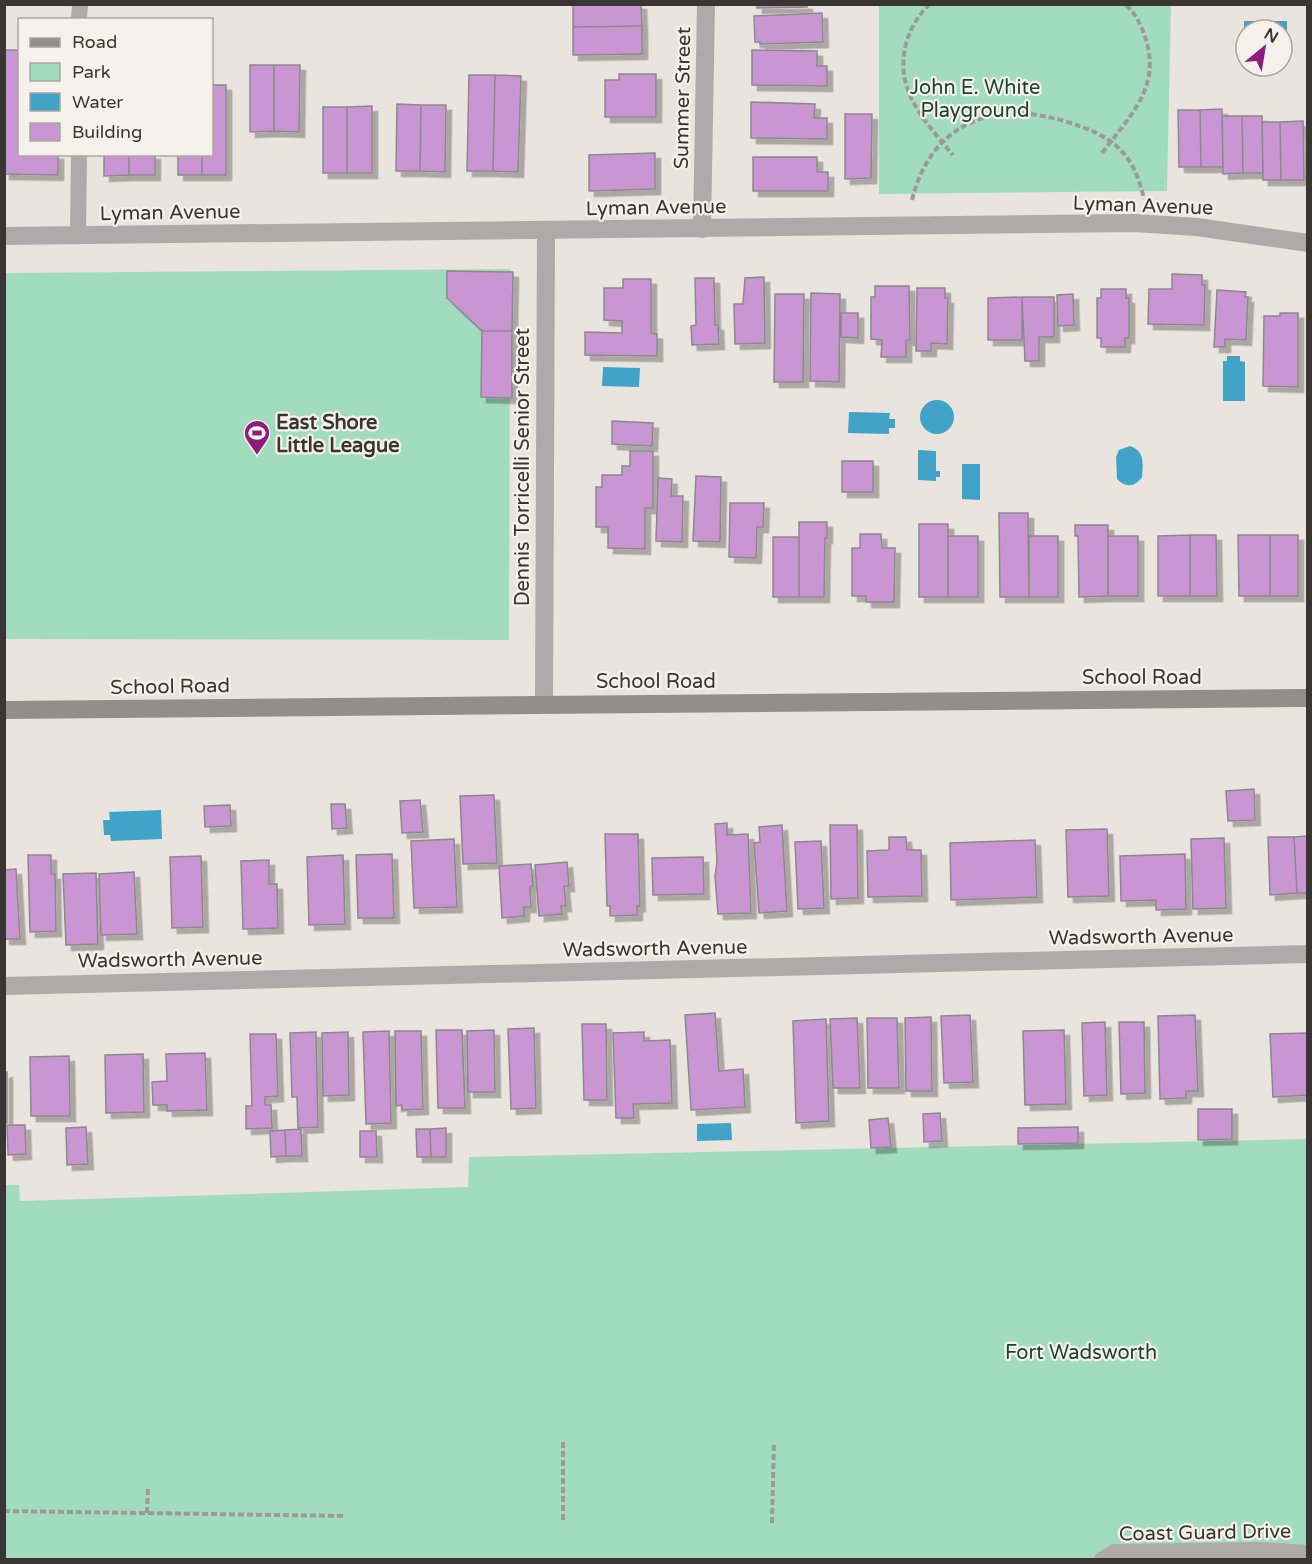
<svg xmlns="http://www.w3.org/2000/svg" width="1312" height="1564" font-family="'Varela Round',sans-serif">
	<style>
		.green { fill: #a2dcbf }
		.water { fill: #42a3c8 }
		.building { fill: #ca95d3; stroke: #8d888e; stroke-width: 1.5; filter: url(#shadow) }
		.lines { fill: none; stroke-linecap: round; stroke-linejoin: round }
		.path { stroke: #9e9995; stroke-width: 4; stroke-dasharray: 6 3; stroke-linecap: butt }
		.lane { stroke: #aeaaa9; stroke-width: 16 }
		.street { stroke: #aeaaa9; stroke-width: 18 }
		.secondary { stroke: #938d8c; stroke-width: 18 }
		.labels { text-anchor: middle; stroke-width: 4.5; stroke-linejoin: round; paint-order: stroke }
		.park-label { font-size: 20px; fill: #1c4332; stroke: #f7f1eb }
		.street-label { font-size: 20px; fill: #383533; stroke: #f7f1eb }
		.poi-label { font-size: 20px; font-weight: bold; fill: #383533; stroke: #f7f1eb; text-anchor: start }
	</style>
	<defs>
		<filter id="shadow"><feDropShadow dx="5.5" dy="5.5" stdDeviation="0" flood-color="#0004"/></filter>
	</defs>
	<rect width="100%" height="100%" fill="#eae4de"/>
	<path class="green" d="M879,5H1171L1167,191L879,194Z
		M510,269L509,640L5,639L4,273Z
		M1307,1139V1559H5L4,1185H19L20,1201L468,1187L469,1157Z"/>
	<path class="water" d="M1244,21H1287V44H1282V30H1246V43H1244Z
		M1227,356H1240V361L1245,362V401H1223V361H1227Z
		M603,367L640,368L639,387L602,386Z
		M920 417a17 17 0 1 1 34 0a17 17 0 1 1-34 0Z
		M849,412L890,413L889,419H895V428H889V434L848,433Z
		M1130,446C1145,451 1143,463 1142,477C1135,487 1126,488 1117,479L1116,457L1119,450Z
		M918,450L936,451V471H940V477H936V481L918,480Z
		M962,464H980V500L962,499Z
		M161,810L162,839L111,841L110,835H104L103,820H110L109,812Z
		M731,1123L732,1140L697,1141V1124Z"/>
	<path class="building" d="M573,4H641L642,26L573,27Z
		M757,4H807V7L757,8Z
		M822,13L823,42L760,44V42H755L754,16Z
		M642,26V54L573,55V27Z
		M4,50H20V154H58V175L4,174Z
		M752,50L817,51V66H827V86L752,85Z
		M250,65H274V131L250,132Z
		M274,65H300L299,132L274,131Z
		M619,74H656V117H605V80H619Z
		M469,75H495L493,171H467Z
		M495,75L521,76L518,172L493,171Z
		M212,85H226V175H202V154H212Z
		M751,102L815,104L814,118H827V139L751,138Z
		M397,104L421,105L420,171H396Z
		M421,105H446L445,172L420,171Z
		M372,106V173H347V107Z
		M323,107H347V173H323Z
		M1222,109L1223,167H1201L1200,110Z
		M1178,110H1200L1201,167H1179Z
		M845,114H872L871,178L845,179Z
		M1222,116H1242L1243,173L1223,174Z
		M1242,116H1262L1263,173H1243Z
		M1303,121L1304,180H1281L1280,122Z
		M1262,122H1280L1281,180H1263Z
		M655,153V189L589,191V155Z
		M104,154H129V175L104,176Z
		M129,154H155V175H129Z
		M178,154H202V175H178Z
		M753,157H817V172H828V191H753Z
		M447,271L513,272L512,331H482L447,298Z
		M1172,274L1202,275V285H1205L1204,325L1148,324L1149,289H1172Z
		M764,277L765,343L735,344L734,304H743L745,278Z
		M695,278H714L715,325H718L719,344L692,345L691,326L696,325Z
		M623,279H651V333L657,334V356L585,355V332L622,333V321L604,320V288H623Z
		M875,286H909L910,340H906V357H881L882,340L871,339V297H875Z
		M917,288H945V298H948L947,344L931,343V351H916Z
		M1101,289H1126V298H1129V338H1125V347H1101V338H1097V298H1101Z
		M1217,290L1246,292L1245,297H1248L1246,340L1225,339V347H1214Z
		M811,293L840,294L839,382L810,381Z
		M775,294H804L803,382H774Z
		M1073,294L1074,325L1058,326L1057,295Z
		M1022,297V340H988V298Z
		M1022,297H1054V337H1039V361H1025Z
		M841,313H858V338L841,337Z
		M1280,313H1298V387L1263,386L1264,316H1280Z
		M482,331H512V398L481,397Z
		M612,421L653,423L652,446L612,444Z
		M630,451H653V508H645V549L608,548V527H596V487H602V475H622V466H630Z
		M842,461H873V492H842Z
		M696,476L721,477L720,542L693,541Z
		M658,478L672,479L671,496H683L682,542L656,541Z
		M730,503H764L763,527H757L756,558L729,557Z
		M999,513H1028L1029,597H1000Z
		M799,522H827V538H825L824,597H799Z
		M919,524H948V597H919Z
		M1075,525H1108V596L1079,597L1078,536H1075Z
		M860,534H881L882,548H895L894,602H866V596H852V548H860Z
		M1190,535H1216L1217,596H1190Z
		M1190,535V596H1158V536Z
		M1238,535H1270V596H1239Z
		M1270,535H1298V596H1270Z
		M948,536H978V597H948Z
		M1029,536H1058V597H1029Z
		M1108,536H1138V596H1108Z
		M773,537H799V597H773Z
		M1254,789L1255,820L1228,821L1226,791Z
		M494,795L497,863L463,864L460,796Z
		M420,800L423,832L402,833L400,801Z
		M331,804H345L347,828L332,829Z
		M230,805L231,826L205,827L204,806Z
		M727,823V835L748,834L751,913L718,914L715,876L717,862L715,824Z
		M782,825L787,911L759,913L754,843L760,842L759,827Z
		M830,825H857L858,898L831,899Z
		M1107,829L1109,896L1068,897L1066,830Z
		M605,834H638L640,906H637V915L610,916V906H607Z
		M1308,836V893H1297L1294,837Z
		M889,837H906L907,850H921L922,896L868,897L867,851L889,850Z
		M1268,837H1294L1297,893L1270,895Z
		M1224,838L1226,908L1193,909L1191,839Z
		M454,839L457,907L414,908L411,841Z
		M1035,840L1037,897L951,900L950,843Z
		M821,841L824,908L798,909L795,842Z
		M392,854L394,918H358L356,855Z
		M1185,854L1186,909L1156,910V900L1121,901L1120,856Z
		M28,855H51V874H55L56,931L30,932Z
		M343,855L345,924L309,925L307,857Z
		M201,856L203,927L172,928L170,857Z
		M703,857L704,894L653,895L652,858Z
		M269,860V884H277L278,928L243,929L241,861Z
		M567,862L569,886H564L566,906H561L562,914L539,916L535,865Z
		M531,864L533,886L530,887L531,907H524V916L502,918L499,866Z
		M16,869L20,939H4V870Z
		M134,872L137,934L101,935L99,874Z
		M96,873L98,944L66,945L63,874Z
		M715,1013L719,1071L743,1069L745,1107L691,1110L685,1015Z
		M970,1015L973,1082L944,1083L941,1016Z
		M1195,1015L1198,1091H1186V1098L1160,1099L1158,1016Z
		M931,1017L932,1091H906L905,1018Z
		M857,1018L860,1088H833L830,1019Z
		M867,1018H897L899,1088H868Z
		M826,1019L829,1121L796,1123L793,1021Z
		M1105,1022L1107,1095L1084,1096L1082,1023Z
		M1119,1022H1144L1145,1093L1121,1094Z
		M582,1024H606L607,1100H584Z
		M534,1028L536,1108L511,1109L508,1029Z
		M436,1030H462L465,1108H438Z
		M494,1030L495,1092H468L467,1031Z
		M1064,1030L1066,1104L1025,1105L1023,1031Z
		M389,1031L391,1123L366,1124L363,1032Z
		M395,1031H421L423,1109L402,1110V1105L396,1106Z
		M316,1032L318,1127L298,1128L297,1097H292L290,1033Z
		M348,1032L349,1095L323,1096L322,1033Z
		M644,1032V1041L670,1040L672,1103L633,1104L634,1118H616L613,1033Z
		M1308,1033V1095L1273,1097L1270,1034Z
		M250,1034H276L278,1096L265,1097V1105H271L272,1128L246,1129V1106H252Z
		M205,1053L207,1110L167,1111V1105H153L152,1082L167,1081L166,1054Z
		M143,1054L144,1112L106,1113L105,1055Z
		M69,1056L70,1116H31L30,1057Z
		M7,1072V1123H4V1073Z
		M1198,1109H1232V1139L1198,1140Z
		M940,1113L942,1141L924,1142L923,1114Z
		M888,1118L891,1147L871,1148L869,1120Z
		M7,1125H25L26,1154L8,1155Z
		M86,1127L88,1164L67,1165L66,1128Z
		M1078,1127V1143L1018,1144V1128Z
		M446,1128V1157H431L430,1129Z
		M301,1129L302,1156H286L285,1130Z
		M416,1129H430L431,1157H417Z
		M285,1130L286,1156L271,1157L270,1131Z
		M360,1131H376L377,1157H360Z"/>
	<g class="lines">
		<path class="path" d="M930,4C918,15 910,29 906,44C894,91 925,121 953,155
			M1102,153C1129,117 1161,88 1146,40C1142,26 1136,14 1125,4
			M912,200C931,123 993,100 1064,121C1111,135 1133,150 1144,199
			M4,1511L346,1516
			M147,1513L148,1487
			M563,1520V1439
			M772,1523L774,1442"/>
		<path class="lane" d="M79,20L80,4
			M78,235L79,154"/>
		<path class="street" d="M702,229L706,4
			M4,236L1135,223L1197,227L1308,243
			M544,704L546,230
			M4,986L1308,954
			M1103,1560L1115,1553L1262,1551L1308,1554"/>
		<path class="secondary" d="M4,710L1308,698"/>
	</g>
	<defs>
		<g id="stadium-pin" transform="scale(1.35)"><path d="M0 17L-7.5 6A9.5 9.5 0 1 1 7.5 6Z" fill="#8f1b7c" stroke="#f7f1eb"/><path d="M0-5a6.5 5 0 1 0 0 10a6.5 5 0 1 0 0-10ZM-3.5-1.8h7v3.6h-7Z" fill="#fff"/></g>
	</defs>
	<g fill-rule="evenodd">
		<use href="#stadium-pin" x="257" y="433"/>
	</g>
	<g class="labels">
		<g class="park-label">
			<text x="975" y="94">John E. White<tspan x="975" dy="23">Playground</tspan></text>
			<text x="1081" y="1359">Fort Wadsworth</text>
		</g>
		<g class="street-label">
			<text transform="translate(682 98) rotate(-89)" y="7">Summer Street</text>
			<text transform="translate(1143 205) rotate(2)" y="7">Lyman Avenue</text>
			<text transform="translate(656 207) rotate(-1)" y="7">Lyman Avenue</text>
			<text transform="translate(170 212) rotate(-1)" y="7">Lyman Avenue</text>
			<text transform="translate(522 467) rotate(-90)" y="7">Dennis Torricelli Senior Street</text>
			<text x="1142" y="684">School Road</text>
			<text x="656" y="688">School Road</text>
			<text transform="translate(170 686) rotate(-1)" y="7">School Road</text>
			<text transform="translate(1141 936) rotate(-1)" y="7">Wadsworth Avenue</text>
			<text transform="translate(655 948) rotate(-1)" y="7">Wadsworth Avenue</text>
			<text transform="translate(170 959) rotate(-1)" y="7">Wadsworth Avenue</text>
			<text transform="translate(1205 1532) rotate(-1)" y="7">Coast Guard Drive</text>
		</g>
		<g class="poi-label">
			<text x="276" y="429">East Shore<tspan x="276" dy="23">Little League</tspan></text>
		</g>
	</g>
	<rect width="1312" height="1564" fill="none" stroke="#383533" stroke-width="12"/>
	<rect x="18" y="18" width="195" height="138" fill="#f7f1eb" stroke="#aba6a1" stroke-width="1.5"/>
	<rect x="30" y="38" width="30" height="9" fill="#938d8c" stroke="#aba6a1" stroke-width="1.5"/>
	<text x="72" y="48" font-size="18" fill="#383533">Road</text>
	<rect x="30" y="63" width="30" height="18" fill="#a2dcbf" stroke="#aba6a1" stroke-width="1.5"/>
	<text x="72" y="78" font-size="18" fill="#383533">Park</text>
	<rect x="30" y="93" width="30" height="18" fill="#42a3c8" stroke="#aba6a1" stroke-width="1.5"/>
	<text x="72" y="108" font-size="18" fill="#383533">Water</text>
	<rect x="30" y="123" width="30" height="18" fill="#ca95d3" stroke="#aba6a1" stroke-width="1.5"/>
	<text x="72" y="138" font-size="18" fill="#383533">Building</text>
	<g transform="translate(1264 48) rotate(30)"><circle r="28" fill="#f7f1eb" stroke="#aba6a1" stroke-width="1.5"/>
	<path d="M0-4.5L10 22L0 15L-10 22Z" fill="#8f1b7c"/>
	<text y="-9" font-size="16" font-weight="bold" text-anchor="middle" fill="#383533">N</text>
	</g>
</svg>
